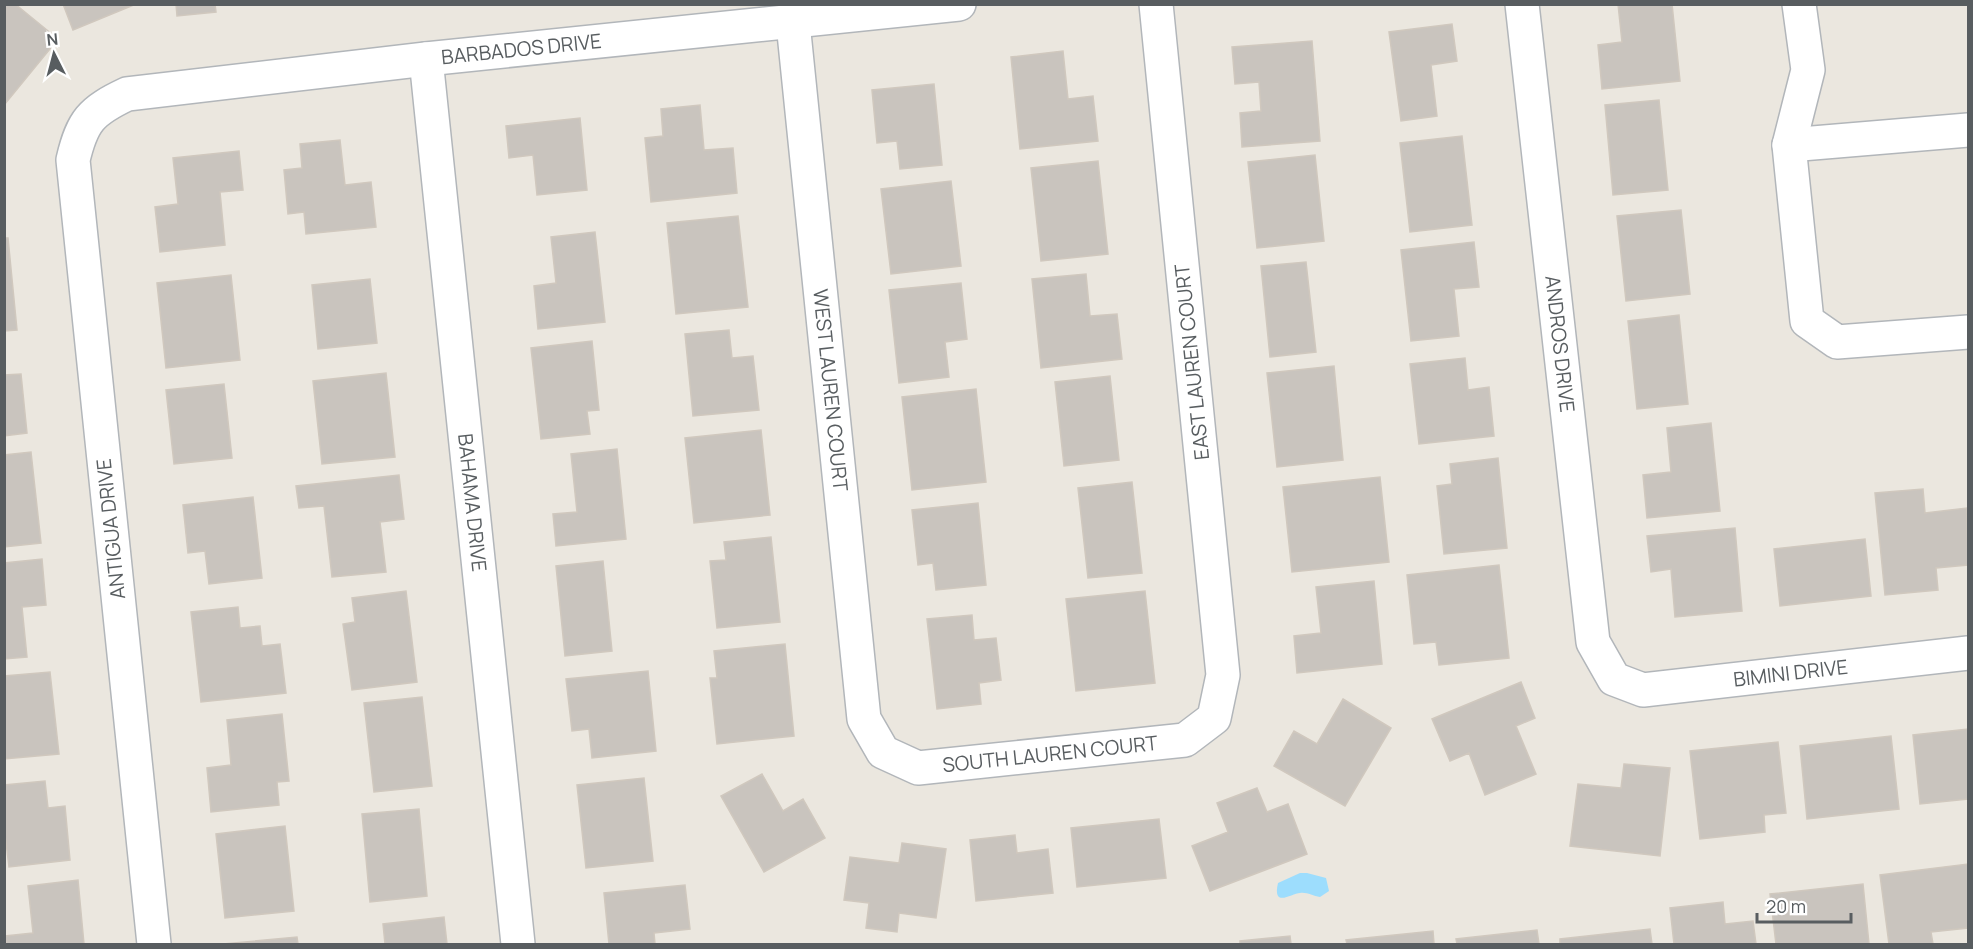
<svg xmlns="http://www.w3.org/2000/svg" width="1973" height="949" font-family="Manrope,sans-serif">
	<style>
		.water { fill: #9dddfd }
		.building { fill: #c9c4be; stroke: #d0c8be; stroke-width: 1.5 }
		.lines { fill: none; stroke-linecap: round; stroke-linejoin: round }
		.minor-casing { stroke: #b2b6ba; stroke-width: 36 }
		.minor { stroke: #fff; stroke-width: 33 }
		.labels { text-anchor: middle; stroke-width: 4.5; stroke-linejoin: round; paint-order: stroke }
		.street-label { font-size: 20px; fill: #585d60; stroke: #fff }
	</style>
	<rect width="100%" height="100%" fill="#ebe7df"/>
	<path class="water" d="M1300,873H1307L1326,878L1329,891L1320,897C1313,896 1307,892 1300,893C1292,893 1272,909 1278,883Z"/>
	<path class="building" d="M4,4H15L58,39L5,104Z
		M63,4H136L73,30Z
		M176,4H215L216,12L177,16Z
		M1618,4H1672L1680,81L1602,89L1598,45L1622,42Z
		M1452,24L1457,61L1431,65L1437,116L1401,121L1389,32Z
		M1312,41L1320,141L1242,147L1240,113L1261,111L1259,82L1235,84L1232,47Z
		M1063,51L1068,99L1093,96L1098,141L1020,149L1011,57Z
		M934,84L942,165L900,169L897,141L877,143L872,90Z
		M1659,100L1668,190L1613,195L1605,105Z
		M700,105L704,150L733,148L737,193L651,202L645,138L663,136L661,109Z
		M580,118L587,190L537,195L533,155L509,158L506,126Z
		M1462,136L1472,225L1410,232L1400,143Z
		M340,140L345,185L371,182L376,227L306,234L304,212L288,214L284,170L302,168L300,144Z
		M239,151L243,190L220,192L225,245L160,252L155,207L178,204L173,158Z
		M1315,155L1324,241L1257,248L1248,162Z
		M1098,161L1108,254L1041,261L1031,168Z
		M951,181L961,266L891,274L881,189Z
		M1681,210L1690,294L1626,301L1617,216Z
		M738,216L748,307L676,314L667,223Z
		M595,232L605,322L538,329L534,286L556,283L551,237Z
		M4,238H8L17,330L4,331Z
		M1474,242L1479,287L1454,289L1459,336L1411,341L1401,250Z
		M1306,262L1316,352L1270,357L1261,266Z
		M1086,274L1090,316L1117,314L1122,359L1041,368L1032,279Z
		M231,275L240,360L166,368L157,283Z
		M370,279L377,343L318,349L312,285Z
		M961,283L967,339L945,342L949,377L899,383L889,290Z
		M1679,315L1688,404L1637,409L1628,321Z
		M729,330L732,358L753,356L759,410L693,416L685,334Z
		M592,341L599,410L587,411L590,434L541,439L531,348Z
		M1465,358L1468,390L1489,387L1494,436L1419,444L1410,364Z
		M1334,366L1343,460L1277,467L1267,373Z
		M386,373L395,457L322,464L313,381Z
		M21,374L27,433L4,436V375Z
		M1110,376L1119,460L1064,466L1055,382Z
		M224,384L232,458L174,464L166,390Z
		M976,389L986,482L912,490L902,397Z
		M1711,423L1720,511L1647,518L1643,475L1671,472L1667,428Z
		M761,430L770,515L694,523L685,438Z
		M617,449L626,539L556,546L553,514L577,512L571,454Z
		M31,452L41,543L4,547V455Z
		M1498,458L1507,548L1444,554L1437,486L1452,484L1450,464Z
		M399,475L404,519L380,522L386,572L332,577L324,506L299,508L296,486Z
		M1380,477L1389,562L1292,572L1283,487Z
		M1132,482L1142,573L1088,578L1078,488Z
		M1923,489L1925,513L1967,508L1968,565L1936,568L1938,590L1885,595L1875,493Z
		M253,497L262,578L209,584L205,551L188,553L183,505Z
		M978,503L986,585L936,590L933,563L918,565L912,510Z
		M1735,528L1742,611L1675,617L1671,569L1651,572L1647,536Z
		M771,537L780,622L717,628L710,561L726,560L724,542Z
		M1865,539L1871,596L1780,606L1774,549Z
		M42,559L46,605L22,607L27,657L4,659V563Z
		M603,561L612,651L565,656L556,566Z
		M1499,565L1509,658L1439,665L1436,642L1414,644L1407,575Z
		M1374,581L1382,664L1297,673L1294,636L1321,633L1316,587Z
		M406,591L417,682L352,690L343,624L355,622L352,598Z
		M1145,591L1155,683L1076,691L1066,599Z
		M238,607L240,628L260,626L262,646L280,644L286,693L201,702L191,612Z
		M972,615L974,640L996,638L1001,680L979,683L981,704L937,709L927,619Z
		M785,644L794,736L717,744L710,678H717L714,651Z
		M648,671L656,751L592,758L589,729L572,731L566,679Z
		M50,672L59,754L4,759V676Z
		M1521,682L1535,718L1516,726L1536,774L1485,795L1469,753L1450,761L1432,719Z
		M422,697L432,786L374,792L364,703Z
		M1343,699L1391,728L1345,806L1274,766L1294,731L1317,744Z
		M282,714L289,781L277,782L279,805L211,812L207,768L231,765L227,720Z
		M1968,729V799L1920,804L1913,735Z
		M1891,736L1899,809L1807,819L1800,746Z
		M1778,742L1786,813L1764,815L1765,832L1700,839L1690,751Z
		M1624,764L1670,768L1660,856L1570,846L1578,784L1621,788Z
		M762,774L783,811L803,799L825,838L764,872L721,796Z
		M644,778L653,861L586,868L577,785Z
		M45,781L48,808L65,806L70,860L9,867L4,826V785Z
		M1257,788L1267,812L1288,804L1307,854L1210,891L1192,846L1228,832L1217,803Z
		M419,809L427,896L370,902L362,814Z
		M1159,819L1166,878L1077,887L1071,828Z
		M285,826L294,911L225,918L216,834Z
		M1015,835L1017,853L1048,849L1053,893L976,901L970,840Z
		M902,843L946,849L936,918L899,913L897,932L866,928L869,903L844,900L850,857L899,863Z
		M1968,864V928L1931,932L1933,944H1889L1880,875Z
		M78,880L84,944H6L5,936L33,933L28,886Z
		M1863,884L1869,944H1776L1770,894Z
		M685,885L690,929L654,933L655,944H609L604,893Z
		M1723,902L1725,924L1753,921L1756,944H1674L1670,908Z
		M444,917L447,944H385L383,924Z
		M1650,929L1652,944H1560V939Z
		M1537,930L1539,944H1457L1456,939Z
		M1433,931L1434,944H1347L1346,940Z
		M1290,936L1291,944H1240V941Z
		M297,937L298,944H223Z"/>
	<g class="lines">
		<g class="minor-casing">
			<g id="minor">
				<path id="s1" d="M1522,4L1593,642L1614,679L1643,690L1968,653"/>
				<path d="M1799,4L1808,70L1789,145L1807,321L1837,342L1968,332"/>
				<path id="s2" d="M793,23L864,719L883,752L918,768L1185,740L1214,718L1223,675L1156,4"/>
				<path id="s3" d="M426,59L518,944"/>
				<path d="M1789,145L1968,130"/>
				<path id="s4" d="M154,944L73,160C82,121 91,111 127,94L426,59L959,4"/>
			</g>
		</g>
		<use href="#minor" class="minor"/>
	</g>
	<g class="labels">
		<g class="street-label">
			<text dy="7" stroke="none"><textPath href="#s4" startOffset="1275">BARBADOS DRIVE</textPath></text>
			<text dy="7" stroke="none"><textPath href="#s1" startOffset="342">ANDROS DRIVE</textPath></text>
			<text transform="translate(1192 362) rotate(-96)" y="7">EAST LAUREN COURT</text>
			<text dy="7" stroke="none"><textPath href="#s2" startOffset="369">WEST LAUREN COURT</textPath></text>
			<text dy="7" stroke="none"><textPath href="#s3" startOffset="446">BAHAMA DRIVE</textPath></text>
			<text transform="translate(111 529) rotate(-96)" y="7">ANTIGUA DRIVE</text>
			<text dy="7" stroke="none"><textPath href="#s1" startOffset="864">BIMINI DRIVE</textPath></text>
			<text dy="7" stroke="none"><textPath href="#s2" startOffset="909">SOUTH LAUREN COURT</textPath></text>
		</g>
	</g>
	<rect width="1973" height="949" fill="none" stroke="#585d60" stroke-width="12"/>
	<g transform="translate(54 54) rotate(354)" stroke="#ffffff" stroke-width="4.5" paint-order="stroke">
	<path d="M0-4.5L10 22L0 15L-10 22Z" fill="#585d60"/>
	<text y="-9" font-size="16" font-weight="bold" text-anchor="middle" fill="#585d60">N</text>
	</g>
	<path d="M1757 913v9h94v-9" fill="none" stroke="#585d60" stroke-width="3"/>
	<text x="1766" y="913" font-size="18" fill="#585d60" stroke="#ffffff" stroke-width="4.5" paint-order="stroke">20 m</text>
</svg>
